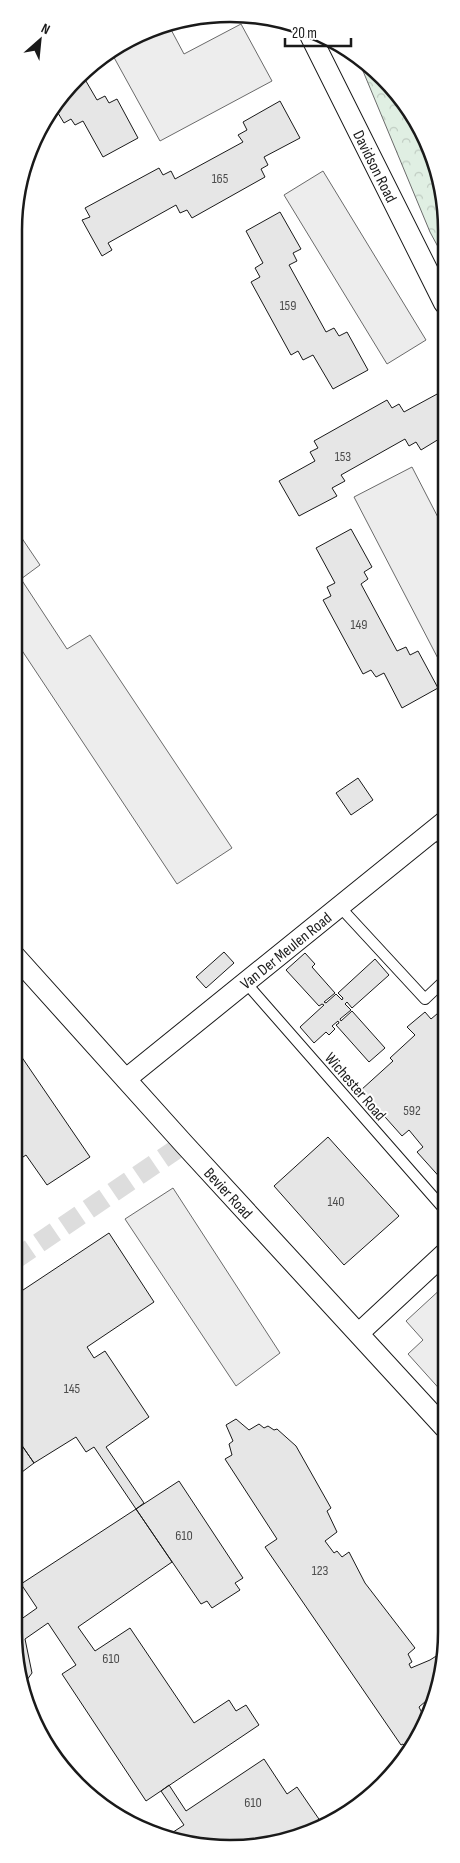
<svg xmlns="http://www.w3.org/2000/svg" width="460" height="1863" font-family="'Sofia Sans Condensed',sans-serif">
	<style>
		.forest { fill: url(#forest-crowns); stroke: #6a6a6a }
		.parking { fill: #ededed; stroke: #6a6a6a }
		.building { fill: #e6e6e6; stroke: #1a1a1a }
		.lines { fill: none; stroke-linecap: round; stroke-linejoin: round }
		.minor-tunnel { stroke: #ddd; stroke-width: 20; stroke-dasharray: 20 10; stroke-linecap: butt }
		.service-casing { stroke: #1a1a1a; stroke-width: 12 }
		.minor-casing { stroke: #1a1a1a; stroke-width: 22 }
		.service { stroke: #fff; stroke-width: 10 }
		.minor { stroke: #fff; stroke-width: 20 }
		.labels { text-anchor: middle; stroke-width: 4; stroke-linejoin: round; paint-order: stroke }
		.number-label { font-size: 14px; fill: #4d4d4d }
		.street-label { font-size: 16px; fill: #1a1a1a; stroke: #fff }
		.rim { fill: none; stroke: #1a1a1a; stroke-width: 2.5 }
	</style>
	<defs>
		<pattern id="forest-crowns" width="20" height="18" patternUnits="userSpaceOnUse" patternTransform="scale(1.25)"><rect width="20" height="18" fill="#e0efe3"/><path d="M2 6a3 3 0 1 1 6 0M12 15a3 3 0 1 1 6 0" fill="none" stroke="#c0ccc2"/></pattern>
	</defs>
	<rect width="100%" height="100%" fill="#fff"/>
	<path class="forest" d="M358,59L383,77L424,135L444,202V258L430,232Z"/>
	<path class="parking" d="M168,24L184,54L241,24L272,81L160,141L111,52Z
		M323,171L426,340L387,364L284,195Z
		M412,467L444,529V670L354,497Z
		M15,528L40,565L21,579L67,649L90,635L232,848L177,884L15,640Z
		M173,1188L280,1353L236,1386L125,1219Z
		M444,1286V1394L408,1354L423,1340L406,1321Z"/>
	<path class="building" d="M83,76L97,100L105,96L109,103L117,99L138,138L103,157L83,121L75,125L71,119L64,123L55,108Z
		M280,101L300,138L264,157L268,165L261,169L265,177L192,218L187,210L180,213L176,205L108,243L112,250L102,256L82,220L90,217L85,208L159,168L163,175L171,171L175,179L243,142L238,135L247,130L243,122Z
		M280,212L301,249L293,253L297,261L289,265L326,332L334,328L339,336L347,332L368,370L333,389L313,355L303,360L298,351L291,355L251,282L260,277L255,268L263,263L246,231Z
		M439,393L444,402V436L421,450L416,442L409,446L405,439L341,475L345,481L332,488L337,496L299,516L279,481L315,461L310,452L318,448L314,441L387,400L392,408L399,404L404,412Z
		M351,529L372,567L364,572L368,579L361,584L397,651L406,647L410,655L418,651L438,688L402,708L384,673L376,677L371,670L363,674L323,600L331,596L327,587L335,583L316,548Z
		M358,778L373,800L351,815L336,793Z
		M224,952L234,963L206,988L196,977Z
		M305,953L315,964L312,967L335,993L324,1002L326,1003L336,994L342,1000L343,998L338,993L375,959L389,975L352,1008L347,1002L345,1004L351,1010L340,1019L341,1021L352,1011L385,1048L369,1062L336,1025L339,1023L338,1021L332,1026L335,1029L329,1035L326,1032L314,1043L300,1027L324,1005L322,1004L319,1006L286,970Z
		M444,1008V1182L417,1152L423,1147L409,1130L402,1136L361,1090L393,1061L390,1058L415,1035L407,1027L425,1012L431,1019Z
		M21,1056L90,1157L47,1185L26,1155L14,1163L15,1060Z
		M328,1137L399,1216L344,1265L274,1186Z
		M109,1233L154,1302L87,1347L94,1358L105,1351L149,1417L106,1447L144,1503L136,1509L94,1447L86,1452L76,1437L34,1463L14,1434V1296Z
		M236,1419L249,1430L259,1424L264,1428L268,1426L274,1430L277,1429L296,1446L331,1508L327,1511L337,1532L325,1541L334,1553L337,1551L342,1557L349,1552L365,1583L415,1648L408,1654L412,1662L409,1664L411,1668L430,1660L444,1651V1662L430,1704L426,1701L419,1707L425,1719L418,1740L406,1747L403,1744L401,1745L265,1547L277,1539L225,1459L232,1455L229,1444L233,1441L226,1425Z
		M14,1434L34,1463L14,1478Z
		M179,1481L243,1578L235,1583L240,1590L212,1608L207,1601L201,1604L136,1509Z
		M136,1509L172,1562L78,1627L95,1651L130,1628L194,1723L229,1700L236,1711L246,1705L259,1725L146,1801L62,1674L76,1665L48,1623L25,1639L32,1673L24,1684L14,1633V1615L20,1620L37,1608L21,1584Z
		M264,1759L287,1794L297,1787L323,1825L299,1838L216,1849L167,1836L184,1825L161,1791L169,1785L186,1811Z"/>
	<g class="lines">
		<path class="minor-tunnel" d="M14,1260L184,1144"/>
		<g class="service-casing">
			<path id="service" d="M434,831L444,842
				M340,907L425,999L444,981
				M246,983L444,1209"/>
		</g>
		<g class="minor-casing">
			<g id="minor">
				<path id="s1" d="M308,31L444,303"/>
				<path id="s2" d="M15,956L184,1144L444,1427"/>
				<path id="s3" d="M126,1079L444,822"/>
				<path d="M359,1333L444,1254"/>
			</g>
		</g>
		<use href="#service" class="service"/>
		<use href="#minor" class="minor"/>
	</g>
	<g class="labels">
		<g class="number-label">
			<text x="220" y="183">165</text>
			<text x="288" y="310">159</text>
			<text x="343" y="461">153</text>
			<text x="359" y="629">149</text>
			<text x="412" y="1115">592</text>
			<text x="336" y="1206">140</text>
			<text x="72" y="1393">145</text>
			<text x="184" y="1540">610</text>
			<text x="320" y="1575">123</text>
			<text x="111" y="1663">610</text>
			<text x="253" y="1807">610</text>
		</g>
		<g class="street-label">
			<text dy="6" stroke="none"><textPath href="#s1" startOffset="151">Davidson Road</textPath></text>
			<text dy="6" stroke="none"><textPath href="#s3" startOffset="205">Van Der Meulen Road</textPath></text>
			<text transform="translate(356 1086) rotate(49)" y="6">Wichester Road</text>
			<text dy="6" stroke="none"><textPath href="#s2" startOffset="319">Bevier Road</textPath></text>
		</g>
	</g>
	<path d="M0 0H460V1863H0ZM230 22H230A208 208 0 0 1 438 230V1632A208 208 0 0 1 230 1840H230A208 208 0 0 1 22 1632V230A208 208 0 0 1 230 22Z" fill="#fff" fill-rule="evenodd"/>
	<path class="rim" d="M230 22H230A208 208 0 0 1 438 230V1632A208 208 0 0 1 230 1840H230A208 208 0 0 1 22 1632V230A208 208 0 0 1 230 22Z"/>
	<g transform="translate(40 40) rotate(27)" stroke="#ffffff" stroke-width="4" paint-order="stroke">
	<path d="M0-4L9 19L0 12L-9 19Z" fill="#1a1a1a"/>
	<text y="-8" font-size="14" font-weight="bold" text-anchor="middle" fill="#1a1a1a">N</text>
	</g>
	<path d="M285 38v8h66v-8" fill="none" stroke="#1a1a1a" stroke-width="2.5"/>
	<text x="292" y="38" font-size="15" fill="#1a1a1a" stroke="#ffffff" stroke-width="4" paint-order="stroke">20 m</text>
</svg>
